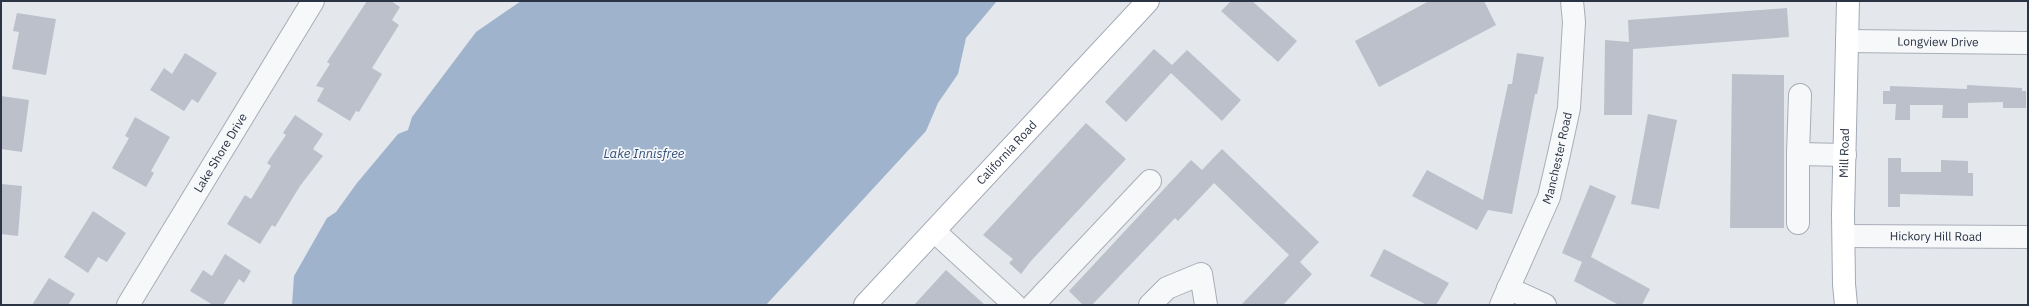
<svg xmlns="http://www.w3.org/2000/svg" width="2029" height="306" font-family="'IBM Plex Sans',sans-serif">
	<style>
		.water { fill: #9fb4cc }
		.building { fill: #bbc0ca }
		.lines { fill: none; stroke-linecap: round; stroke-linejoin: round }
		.minor-casing { stroke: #a9aeb7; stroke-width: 24 }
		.major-casing { stroke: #a3abb8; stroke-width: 24 }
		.minor { stroke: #f7f8fa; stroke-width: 22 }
		.major { stroke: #fff; stroke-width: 22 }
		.labels { text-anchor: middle; stroke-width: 3.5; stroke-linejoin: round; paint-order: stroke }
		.street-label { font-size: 12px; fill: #2b3445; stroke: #f4f6f9 }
		.water-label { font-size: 13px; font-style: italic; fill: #34527a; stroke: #f4f6f9 }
	</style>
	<rect width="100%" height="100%" fill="#e4e7ec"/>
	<path class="water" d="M521,1H997L966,38L958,74L938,103L926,131L766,305H292L294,276L327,218L336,212L357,183L398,134L408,130L412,117L476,32Z"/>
	<path class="building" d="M367,1H391L400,7L392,20L399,25L372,68L382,74L359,112L356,111L350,121L317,101L324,88L316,86L330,64L327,62Z
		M1231,1H1252L1297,41L1278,62L1221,11Z
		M1429,1H1484L1496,25L1379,87L1355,41Z
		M1787,8L1789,37L1633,49L1632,115H1604L1605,40L1629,42L1628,20Z
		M17,13L56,19L46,75L12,69L19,32L13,31Z
		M1154,49L1172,65L1187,50L1241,100L1222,121L1171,73L1126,122L1105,102Z
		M185,53L217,73L198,103L192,99L184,111L150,90L164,68L172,74Z
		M1517,53L1544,57L1537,94H1535L1512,214L1488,210L1477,230L1412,196L1427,170L1483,200L1508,84H1512Z
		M1732,74L1784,75V228H1730Z
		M1967,85L2022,88V91H2026V108H2003V102L1968,103V118H1942L1943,105H1910V120H1895L1896,104H1883V91H1890V86L1967,89Z
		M1,96L29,100L22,152L1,149Z
		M1648,114L1677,120L1659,209L1631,204Z
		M295,115L323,134L313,149L323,156L300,186L275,227L272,225L260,244L227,224L245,195L251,199L271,166L267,163L286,135L283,133Z
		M135,117L170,137L151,171L154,173L146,187L112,168L129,138L125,136Z
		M1086,123L1126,159L1031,261L1021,274L1009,263L1013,259L983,235Z
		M1222,149L1319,242L1300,262L1312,274L1283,305H1241L1289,255L1214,183L1178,221L1175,218L1092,305H1083L1069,291L1191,160L1202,170Z
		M1888,158H1901V172H1941V160L1968,161V173H1973V196L1900,194V207H1888Z
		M1,184L22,186L18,236L1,234Z
		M1590,185L1616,196L1591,257L1650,289L1642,305H1619L1574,281L1582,262L1562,253Z
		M93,211L126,233L107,262L98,257L88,273L64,257Z
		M1384,249L1449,283L1436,305H1427L1370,276Z
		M225,254L251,271L244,283L239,279L223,305H213L190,291L203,270L212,276Z
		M946,270L985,305H914Z
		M49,278L75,294L68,305H32Z"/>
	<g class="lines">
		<g class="minor-casing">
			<g id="minor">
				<path id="s1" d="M1847,41L2028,43"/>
				<path d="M1798,154L1845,155"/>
				<path d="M1798,223V154L1800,95"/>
				<path d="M934,231L1015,305"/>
				<path id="s2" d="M1844,236L2028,237"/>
				<path d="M1508,288L1545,305"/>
				<path id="s3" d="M128,305L313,1"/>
				<path d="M1033,305L1150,181"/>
				<path d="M1150,305L1167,288L1201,274L1206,305"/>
				<path id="s4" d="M1501,305L1549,197L1559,154L1569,108L1574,22L1572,1"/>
			</g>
		</g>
		<g class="major-casing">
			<g id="major">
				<path id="s5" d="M865,305L1148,1"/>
				<path id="s6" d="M1846,305L1844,284L1843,214L1848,1"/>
			</g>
		</g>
		<use href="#minor" class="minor"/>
		<use href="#major" class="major"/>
	</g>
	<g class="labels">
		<g class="street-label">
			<text dy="4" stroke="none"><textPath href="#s1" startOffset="91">Longview Drive</textPath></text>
			<text dy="4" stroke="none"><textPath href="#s5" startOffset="208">California Road</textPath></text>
			<text dy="4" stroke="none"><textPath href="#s6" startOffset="152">Mill Road</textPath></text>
			<text dy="4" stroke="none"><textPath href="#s3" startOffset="178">Lake Shore Drive</textPath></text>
			<text dy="4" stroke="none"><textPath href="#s4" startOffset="158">Manchester Road</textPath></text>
			<text dy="4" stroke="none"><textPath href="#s2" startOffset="92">Hickory Hill Road</textPath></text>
		</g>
		<g class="water-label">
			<text x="644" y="158">Lake Innisfree</text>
		</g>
	</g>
	<rect width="2029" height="306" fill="none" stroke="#2b3445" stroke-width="4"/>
</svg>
